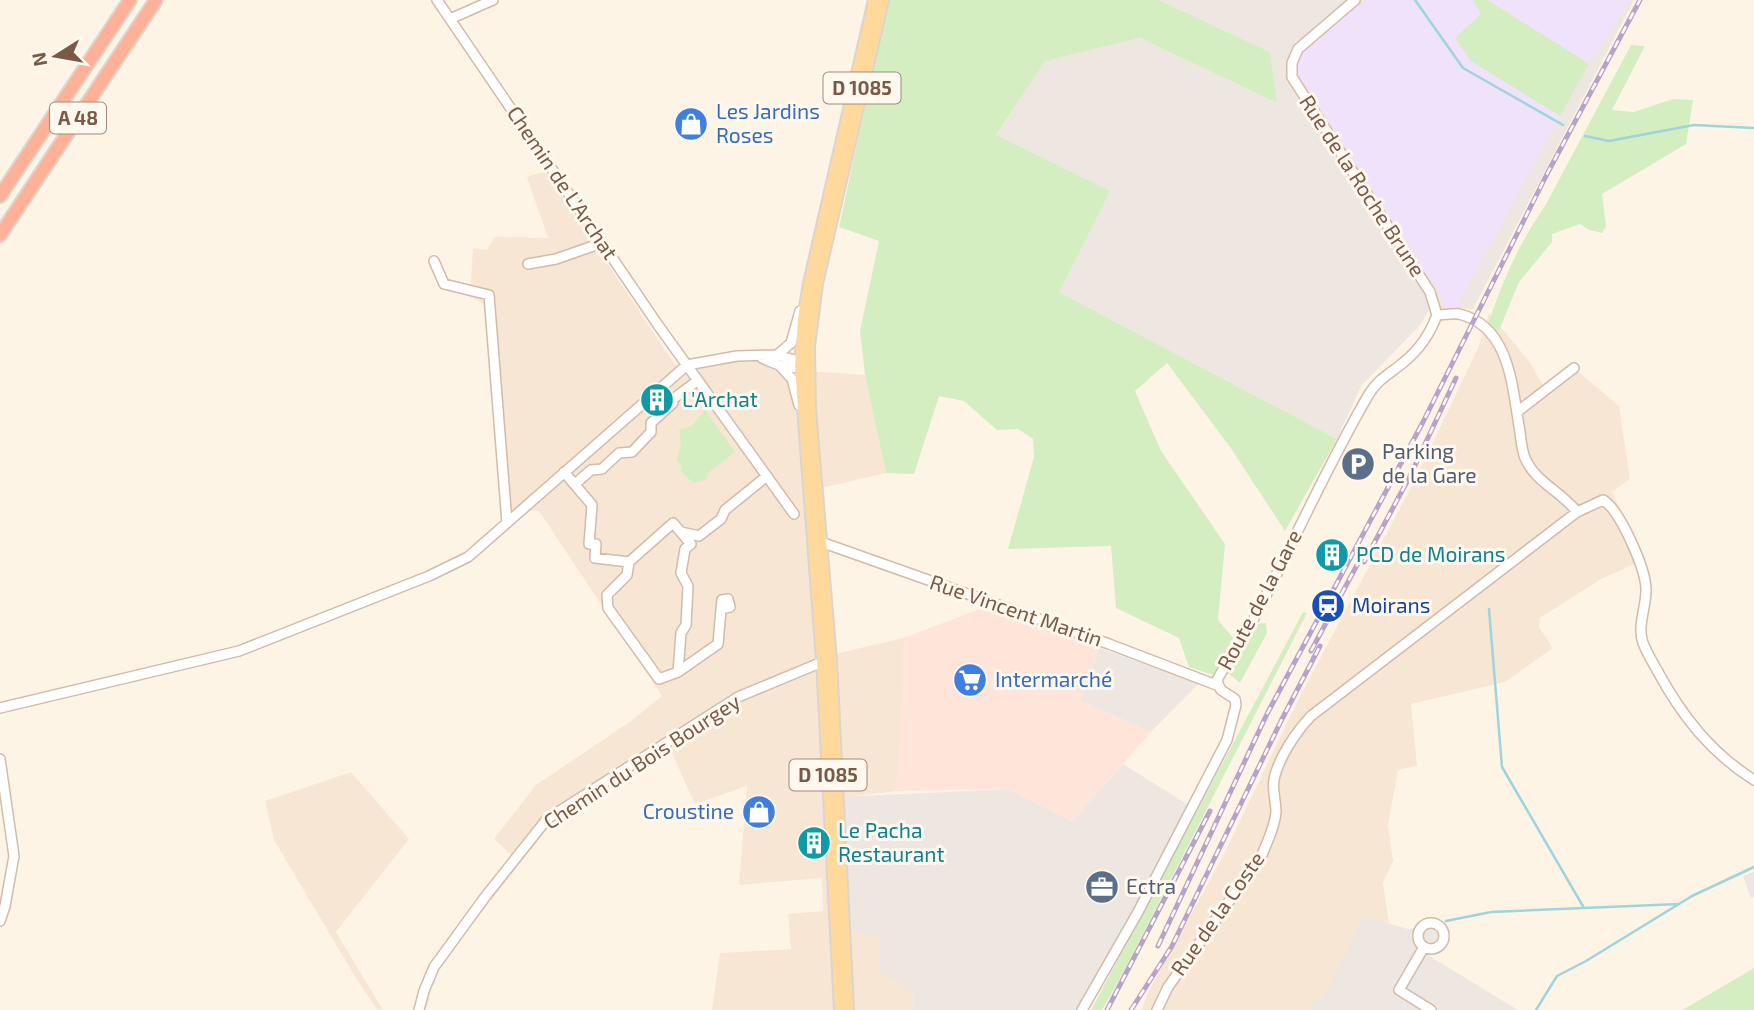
<svg xmlns="http://www.w3.org/2000/svg" width="1754" height="1010" font-family="'Exo 2',sans-serif">
	<style>
		.residential { fill: #f7e6d3 }
		.commercial { fill: #ffe4d9 }
		.industrial { fill: #eee6e0 }
		.education { fill: #f1e2fb }
		.green { fill: #d4eec2 }
		.lines { fill: none; stroke-linecap: round; stroke-linejoin: round }
		.stream { stroke: #9dd4dd; stroke-width: 2.5 }
		.minor-casing { stroke: #d1bbaa; stroke-width: 12 }
		.major-casing { stroke: #dcd4cf; stroke-width: 14 }
		.highway-casing { stroke: #dcd4cf; stroke-width: 16 }
		.minor { stroke: #fff; stroke-width: 9 }
		.major { stroke: #ffd99c; stroke-width: 10 }
		.highway { stroke: #feb197; stroke-width: 12 }
		.rail-casing { stroke: #b7a2ca; stroke-width: 5 }
		.rail { stroke: #fff8ee; stroke-width: 2.5; stroke-dasharray: 8; stroke-linecap: butt }
		.labels { text-anchor: middle; stroke-width: 6; stroke-linejoin: round; paint-order: stroke }
		.shield { fill: #fff8ee; stroke: #a28979; stroke-width: 2 }
		.shield-label { font-size: 19px; font-weight: bold; fill: #7a5947 }
		.shop-label { font-size: 21px; fill: #366cbe; stroke: #fff8ee; text-anchor: start }
		.street-label { font-size: 21px; fill: #7a5947; stroke: #fff8ee }
		.culture-label { font-size: 21px; fill: #0d838f; stroke: #fff8ee; text-anchor: start }
		.service-label { font-size: 21px; fill: #4e5e75; stroke: #fff8ee; text-anchor: start }
		.transit-label { font-size: 21px; fill: #164399; stroke: #fff8ee; text-anchor: start }
	</style>
	<rect width="100%" height="100%" fill="#fef4e6"/>
	<path class="residential" d="M546,171L675,365L779,349L808,371L865,375L886,473L821,488L828,537L834,654L904,638L902,707L897,791L840,798L847,930L882,936L913,992L912,1010H712L720,953L791,949L788,914L823,911L822,878L739,885L747,786L695,804L669,747L552,823L436,970L426,1010H417L425,978L513,857L494,839L536,785L631,721L662,696L539,511L509,509L488,306L470,297L473,248L487,250L495,237L548,238L527,177Z
		M1489,313L1529,361L1543,385L1574,368L1619,406L1630,479L1612,492L1646,559L1601,579L1540,618L1539,627L1553,648L1505,682L1411,704L1417,766L1398,770L1388,825L1393,861L1383,883L1389,924L1363,917L1321,1001L1313,1004L1310,1010H1142L1148,992L1222,858L1299,698L1416,478L1479,346Z
		M351,772L409,839L336,932L383,1010L377,1009L357,980L274,840L265,801Z"/>
	<path class="commercial" d="M990,605L1099,648L1081,701L1151,732L1072,821L1008,789L897,791L904,638Z"/>
	<path class="industrial" d="M1159,0H1634L1473,309L1428,311L1421,324L1361,386L1337,439L1059,292L996,136L1044,61L1140,38L1276,103L1270,52Z
		M1099,648L1199,683L1151,732L1081,701Z
		M1123,764L1190,806L1080,1010H912L913,992L879,971L881,937L846,930L840,797L1008,789L1072,821Z
		M1754,872V897L1751,898L1743,876Z
		M1363,916L1408,929L1417,928L1425,920L1439,919L1448,928L1447,942L1440,951L1426,954L1518,1010H1310L1313,1004L1321,1000Z"/>
	<path class="education" d="M1365,0H1630L1589,64L1548,137L1456,308H1445L1435,286L1299,76L1297,66L1303,53Z"/>
	<path class="green" d="M888,0H1159L1270,52L1277,103L1140,38L1045,61L996,135L1110,191L1059,292L1337,439L1285,531L1230,447L1167,363L1135,391L1161,451L1225,544L1218,620L1234,639L1213,675L1189,667L1179,638L1116,608L1111,546L1008,549L1034,457L1033,439L1018,429L997,430L964,401L939,396L914,474L886,473L865,375L860,331L879,241L839,227Z
		M1473,0H1488L1589,64L1560,116L1471,61L1455,38L1481,14Z
		M1631,45L1645,46L1612,110L1634,112L1673,99L1693,100L1686,144L1602,194L1606,226L1602,233L1589,230L1580,224L1552,234V242L1519,282L1498,333L1488,324C1502,282 1519,243 1545,206Z
		M705,410L735,452L708,473L706,480L693,483L680,470L682,468L677,460L681,443L679,430L692,426Z
		M1303,612L1307,613L1124,971L1102,1010H1091Z
		M1262,623H1266L1267,633L1240,683L1228,673L1255,625Z
		M1754,968V1010H1682L1691,1005Z"/>
	<g class="lines">
		<path class="stream" d="M1415,0L1463,68L1563,125
			M1585,136L1609,141L1694,125L1754,128
			M1489,609L1502,767L1584,908
			M1446,921L1491,912L1679,904
			M1536,1010L1557,976L1586,961L1692,896L1754,867"/>
		<g class="minor-casing">
			<path id="minor" d="M437,0L658,325L794,514
				M1355,0L1298,49L1292,63V77L1430,292L1437,315
				M450,19L493,0
				M434,261L444,284L489,295L507,523
				M528,264L556,259L602,243
				M1437,315C1444,315 1453,313 1459,314C1509,326 1512,384 1519,426C1521,436 1521,448 1525,458C1535,482 1562,492 1577,512
				M777,355L791,343L800,311
				M762,358C777,365 789,370 805,366
				M780,366L792,379L799,405
				M1517,412L1574,368
				M564,472L592,505L589,544H596L595,558L629,562
				M575,484L591,470L602,469L619,453L632,452L651,432V423L673,403V399L697,381
				M673,523L691,544L685,549L681,573L688,586L686,625L681,633L678,672L659,679L608,608L607,595L627,575L629,562Z
				M681,532L699,536L721,519L725,510L767,476
				M818,541L1109,644L1219,686L1221,690L1235,699L1236,705L1227,740L1138,912L1082,1010
				M678,672L718,644L721,609L730,607L728,599L722,600L721,609
				M1219,686L1217,680C1230,657 1245,635 1258,611C1295,539 1328,464 1369,394C1378,379 1391,373 1404,362C1420,349 1430,334 1437,315
				M0,708L239,651L429,576L468,557L687,365L737,356L777,355L805,363
				M0,759L14,856L5,906L0,921
				M1418 936a13 13 0 1 1 26 0a13 13 0 1 1-26 0Z
				M1424,947L1399,990L1431,1010
				M419,1010L424,991L434,967L485,897L547,819L738,697L827,660
				M1157,1010L1168,987L1262,855C1267,842 1275,827 1276,812C1276,801 1272,790 1274,779C1279,757 1296,732 1311,716L1577,512L1603,500C1620,510 1646,569 1646,590C1646,608 1637,626 1643,643C1647,653 1653,663 1658,672C1682,716 1711,753 1754,780"/>
		</g>
		<g class="major-casing">
			<path id="major" d="M840,1010L822,660L800,367L803,319L809,283L874,0
				M848,1010L831,660L810,409L809,346L817,284L883,0"/>
		</g>
		<g class="highway-casing">
			<path id="highway" d="M0,196L130,0
				M0,235L156,0"/>
		</g>
		<use href="#minor" class="minor"/>
		<use href="#major" class="major"/>
		<use href="#highway" class="highway"/>
		<g class="rail-casing">
			<path id="rail" d="M1364,562L1410,476L1456,378
				M1311,651L1364,552
				M1158,946L1267,714L1423,422L1547,174L1640,0
				M1107,1010L1210,811
				M1131,1010L1172,946L1281,721L1320,646"/>
		</g>
		<use href="#rail" class="rail"/>
	</g>
	<defs>
		<g id="shop-disc" transform="scale(1.75)"><circle r="9.5" fill="#3f7fe0" stroke="#fff8ee"/><path d="M-5-2.5h2.3a2.7 3.5 0 0 1 5.4 0H5L5.5 6h-11ZM-1.5-2.5h3a1.5 2.3 0 0 0-3 0Z" fill="#fff"/></g>
		<g id="building-disc" transform="scale(1.75)"><circle r="9.5" fill="#0f9aa8" stroke="#fff8ee"/><path d="M-4-6H4V6H1V3H-1V6H-4ZM-2.5-4.3h1.7v1.8h-1.7ZM.8-4.3h1.7v1.8H.8ZM-2.5-1h1.7V.8h-1.7ZM.8-1h1.7V.8H.8Z" fill="#fff"/></g>
		<g id="parking-disc" transform="scale(1.75)"><circle r="9.5" fill="#5c6f8a" stroke="#fff8ee"/><path d="M-3.5-5.5H1a3.5 3.5 0 0 1 0 7H-1V5.5H-3.5ZM-1-3.4V-.6H.8a1.4 1.4 0 0 0 0-2.8Z" fill="#fff"/></g>
		<g id="station-disc" transform="scale(1.75)"><circle r="9.5" fill="#1a4fb4" stroke="#fff8ee"/><path d="M-3-6H3Q5-6 5-4V2Q5 4 3 4L4.5 6H3L1.5 4h-3L-3 6H-4.5L-3 4Q-5 4-5 2V-4Q-5-6-3-6ZM-3.5-4v3h7v-3ZM-3.5 1v1.5H-2V1ZM2 1v1.5H3.5V1Z" fill="#fff"/></g>
		<g id="supermarket-disc" transform="scale(1.75)"><circle r="9.5" fill="#3f7fe0" stroke="#fff8ee"/><path d="M-6-5.5h2.5l.6 2H6L4.5 2H-2.5L-4.4-4H-6ZM-1.5 3.2a1.3 1.3 0 1 0 .1 0ZM3 3.2a1.3 1.3 0 1 0 .1 0Z" fill="#fff"/></g>
		<g id="office-disc" transform="scale(1.75)"><circle r="9.5" fill="#5c6f8a" stroke="#fff8ee"/><path d="M-6-3h4V-5.5h4V-3h4V5H-6ZM-1-4.5V-3h2v-1.5ZM-6 0V1H6V0Z" fill="#fff"/></g>
	</defs>
	<g fill-rule="evenodd">
		<use href="#shop-disc" x="691" y="124"/>
		<use href="#building-disc" x="657" y="400"/>
		<use href="#parking-disc" x="1358" y="464"/>
		<use href="#building-disc" x="1332" y="555"/>
		<use href="#station-disc" x="1328" y="606"/>
		<use href="#supermarket-disc" x="970" y="680"/>
		<use href="#shop-disc" x="759" y="812"/>
		<use href="#building-disc" x="814" y="843"/>
		<use href="#office-disc" x="1102" y="887"/>
	</g>
	<g class="labels">
		<g class="shield">
			<rect x="823.5" y="72.5" width="77" height="31" rx="5"/>
			<rect x="50" y="102.5" width="56" height="31" rx="5"/>
			<rect x="789.5" y="759.5" width="77" height="31" rx="5"/>
		</g>
		<g class="shield-label">
			<text x="862" y="95">D 1085</text>
			<text x="78" y="125">A 48</text>
			<text x="828" y="782">D 1085</text>
		</g>
		<g class="shop-label">
			<text x="716" y="119">Les Jardins<tspan x="716" dy="24">Roses</tspan></text>
			<text x="995" y="687">Intermarché</text>
			<text x="734" y="819" text-anchor="end">Croustine</text>
		</g>
		<g class="street-label">
			<text transform="translate(562 183) rotate(56)" y="7">Chemin de L'Archat</text>
			<text transform="translate(1362 186) rotate(57)" y="7">Rue de la Roche Brune</text>
			<text transform="translate(1260 600) rotate(-62)" y="7">Route de la Gare</text>
			<text transform="translate(1016 611) rotate(19)" y="7">Rue Vincent Martin</text>
			<text transform="translate(642 762) rotate(-33)" y="7">Chemin du Bois Bourgey</text>
			<text transform="translate(1218 914) rotate(-55)" y="7">Rue de la Coste</text>
		</g>
		<g class="culture-label">
			<text x="682" y="407">L'Archat</text>
			<text x="1356" y="562">PCD de Moirans</text>
			<text x="838" y="838">Le Pacha<tspan x="838" dy="24">Restaurant</tspan></text>
		</g>
		<g class="service-label">
			<text x="1382" y="459">Parking<tspan x="1382" dy="24">de la Gare</tspan></text>
			<text x="1126" y="894">Ectra</text>
		</g>
		<g class="transit-label">
			<text x="1352" y="613">Moirans</text>
		</g>
	</g>
	<g transform="translate(56 56) rotate(259)" stroke="#fff8ee" stroke-width="5" paint-order="stroke">
	<path d="M0-5L12 26L0 18L-12 26Z" fill="#7a5947"/>
	<text y="-10" font-size="19" font-weight="bold" text-anchor="middle" fill="#7a5947">N</text>
	</g>
</svg>
